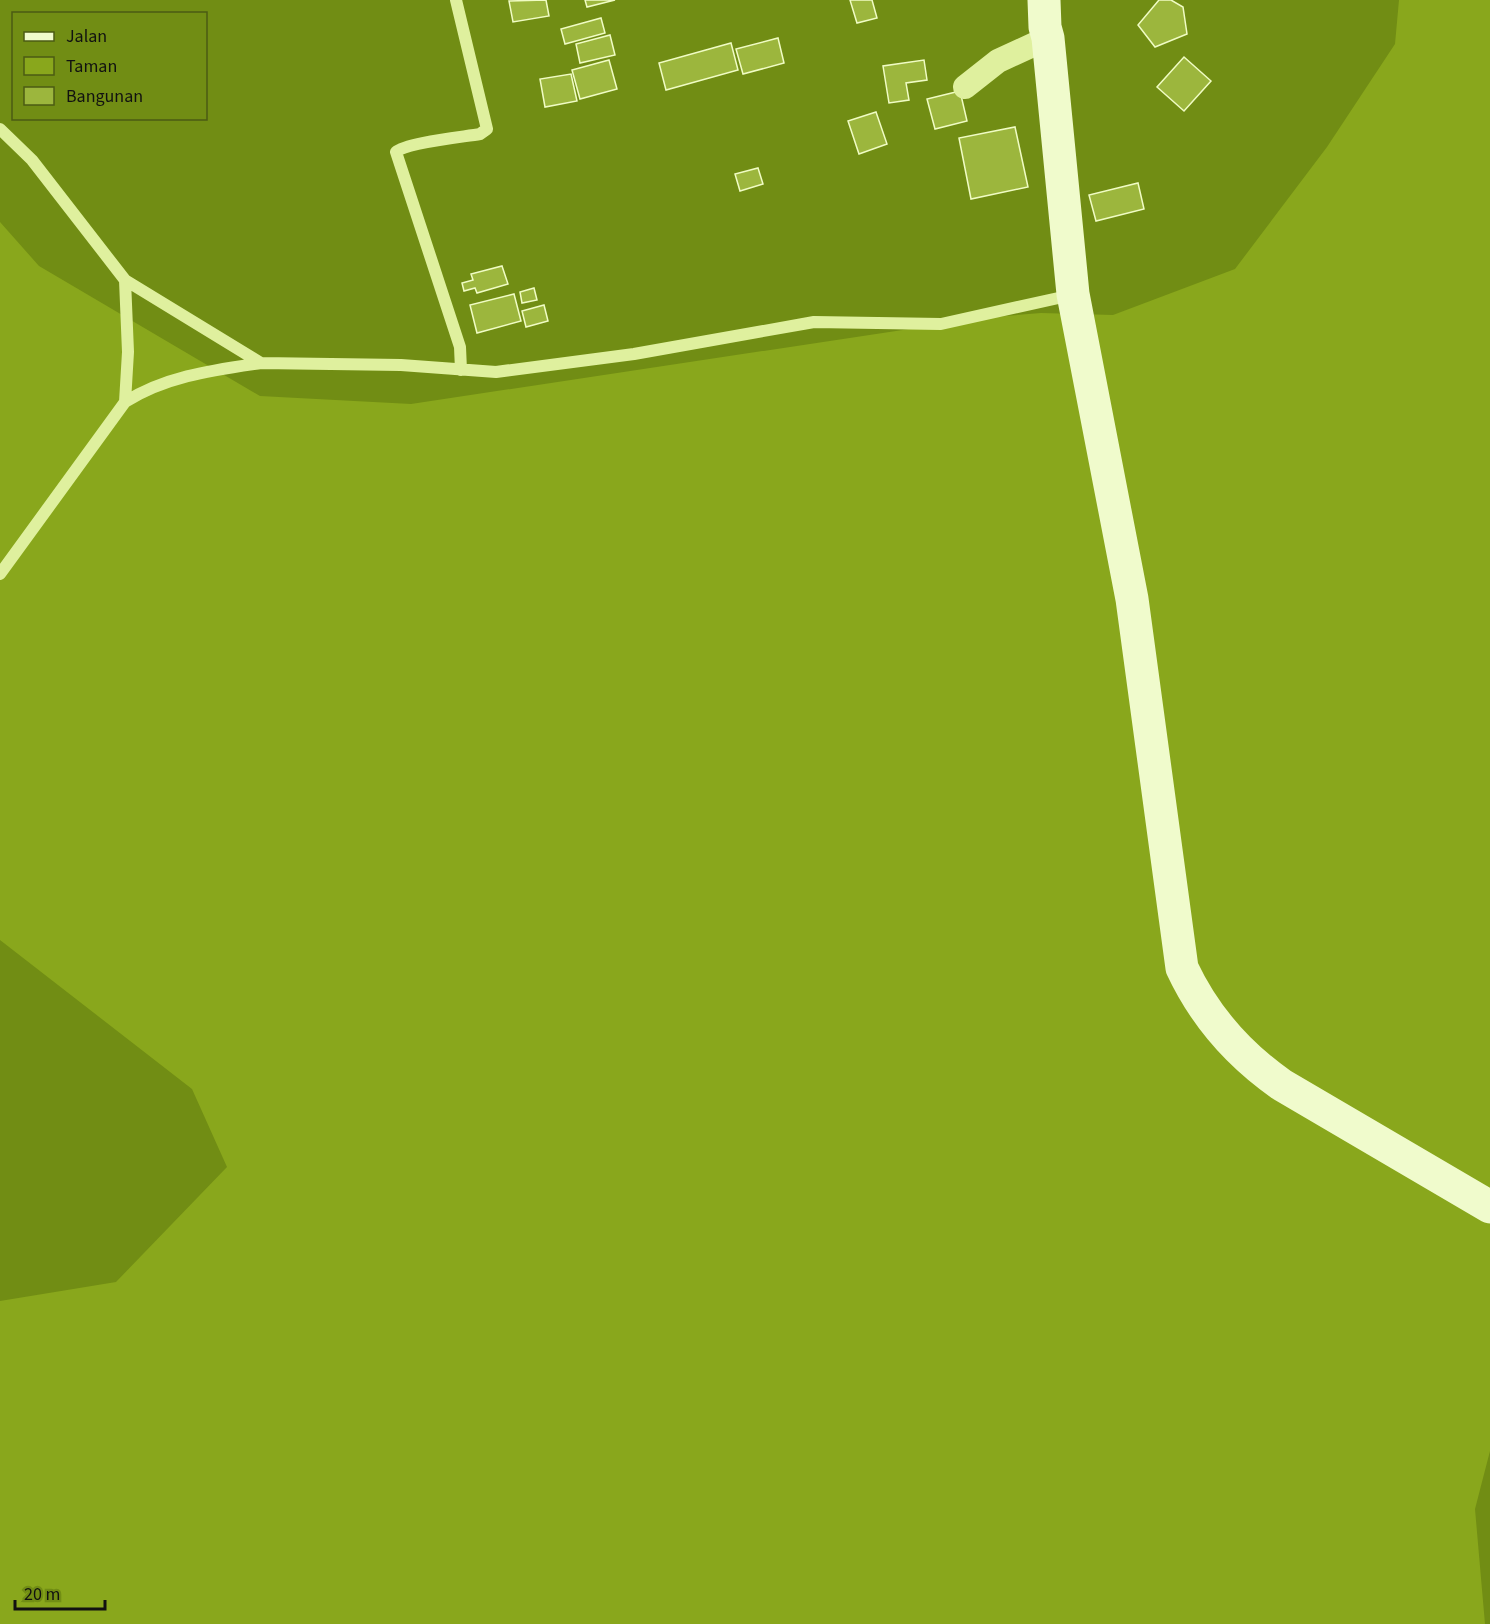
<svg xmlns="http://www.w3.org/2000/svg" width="1490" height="1624" font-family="'Source Sans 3',sans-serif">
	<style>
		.green { fill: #89a71c }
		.building { fill: #9cb63d; stroke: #f0fcc4; stroke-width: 1.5 }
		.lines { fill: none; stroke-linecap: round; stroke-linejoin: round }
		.service { stroke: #dff09e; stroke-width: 12 }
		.minor { stroke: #dff09e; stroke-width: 24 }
		.secondary { stroke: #f0fbcc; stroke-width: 33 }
	</style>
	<rect width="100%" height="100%" fill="#718d14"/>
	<path class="green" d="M1399,0H1490V1451L1475,1509L1485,1624H0V1301L116,1282L227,1167L192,1089L0,940V222L39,266L260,396L411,404L982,318L1041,313L1113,315L1235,269L1327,147L1395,44Z"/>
	<path class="building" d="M546,0L549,16L513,22L509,1Z
		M585,0H615L587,7Z
		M850,0H872L877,18L857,23Z
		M1159,0H1171L1183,7L1187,34L1155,47L1138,25Z
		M601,18L605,33L565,44L561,29Z
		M610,35L615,55L580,63L576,44Z
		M778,38L784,63L743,74L736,49Z
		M731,43L738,70L666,90L659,63Z
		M1184,57L1211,81L1184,111L1157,87Z
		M609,60L617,89L580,99L572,70Z
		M924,60L927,80L906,83L909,100L889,103L883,66Z
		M571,74L577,101L545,107L540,79Z
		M960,91L967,121L935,129L927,99Z
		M876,112L887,144L859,154L848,121Z
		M1015,127L1028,187L971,199L959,138Z
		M758,168L763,184L740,191L735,174Z
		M1138,183L1144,209L1096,221L1089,195Z
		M502,266L508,284L477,293L475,288L464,291L462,283L473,280L471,274Z
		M534,288L537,300L522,303L520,292Z
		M514,294L521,321L477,333L470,305Z
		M544,305L548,321L526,327L522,311Z"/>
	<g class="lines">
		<path class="service" d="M456,0L487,129L480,134C463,137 405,143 396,152L460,347L461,370
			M0,129L32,160L125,280L261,363L401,365L496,372L634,354L814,322L941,324L1072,295
			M125,280L128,352L125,402
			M0,574L125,402C166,376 214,370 261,363"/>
		<path class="minor" d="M965,87L998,61L1048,38"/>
		<path class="secondary" d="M1044,0L1045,27L1048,38L1073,294L1132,599L1182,968C1204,1015 1239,1055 1282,1085L1490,1207"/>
	</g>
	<rect x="12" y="12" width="195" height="108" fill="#718d14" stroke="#4b5b13" stroke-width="1.5"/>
	<rect x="24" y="32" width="30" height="9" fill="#f0fbcc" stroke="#4b5b13" stroke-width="1.5"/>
	<text x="66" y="42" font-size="18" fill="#111111">Jalan</text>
	<rect x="24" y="57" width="30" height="18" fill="#89a71c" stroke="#4b5b13" stroke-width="1.5"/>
	<text x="66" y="72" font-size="18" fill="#111111">Taman</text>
	<rect x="24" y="87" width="30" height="18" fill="#9cb63d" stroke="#4b5b13" stroke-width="1.5"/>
	<text x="66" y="102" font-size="18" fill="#111111">Bangunan</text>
	<path d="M15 1600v9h90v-9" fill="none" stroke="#111111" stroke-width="3"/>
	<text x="24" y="1600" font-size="18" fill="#111111" stroke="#718d14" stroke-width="4.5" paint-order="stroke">20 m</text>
</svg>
